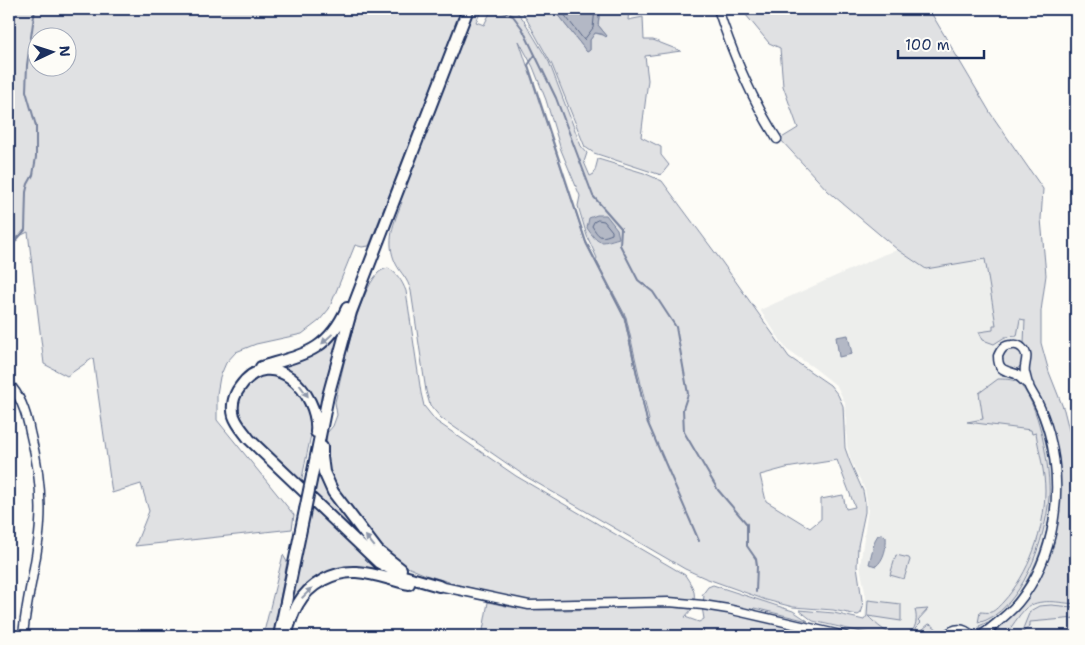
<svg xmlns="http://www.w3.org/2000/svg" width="1085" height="645" font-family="'Shantell Sans',sans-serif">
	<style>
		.built { fill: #edeeec }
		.green { fill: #e0e1e3; stroke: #7e88a0; fill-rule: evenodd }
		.water { fill: #b3b8c5; stroke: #76819c }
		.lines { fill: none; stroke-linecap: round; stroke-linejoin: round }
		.shore { stroke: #586687; stroke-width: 1 }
		.stream { stroke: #76819c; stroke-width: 2 }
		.minor-casing { stroke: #1b2f5e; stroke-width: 11 }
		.major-casing { stroke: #1b2f5e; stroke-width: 14 }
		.minor { stroke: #fdfcf7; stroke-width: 8 }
		.major { stroke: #fdfcf7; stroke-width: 10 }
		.major-bridge-casing { stroke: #1b2f5e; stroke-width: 14; stroke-linecap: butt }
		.major-bridge { stroke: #fdfcf7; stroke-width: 10 }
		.oneway { fill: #8c96aa }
	</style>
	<rect width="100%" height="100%" fill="#fdfcf7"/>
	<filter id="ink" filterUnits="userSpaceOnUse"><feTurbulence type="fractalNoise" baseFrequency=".02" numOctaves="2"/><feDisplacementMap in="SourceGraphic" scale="10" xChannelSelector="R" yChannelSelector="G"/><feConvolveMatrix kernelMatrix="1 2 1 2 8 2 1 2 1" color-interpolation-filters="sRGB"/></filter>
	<g filter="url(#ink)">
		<path class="built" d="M1042,198L1041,219L1046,275L1041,311V343L1049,372L1064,410L1072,442L1076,451V636H863L866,597L860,566L868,509L865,490L851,461L847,446L845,403L837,386L813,367L787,350L760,310L885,254L898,250L926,269Z"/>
		<path class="green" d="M9,9H462L369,246L362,247L355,245L329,309L319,321L302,334L256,344L236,352L226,363L220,377L217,394V420L294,515L292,529L135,546L149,511L141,484L112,493L93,358L67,376L44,364L28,232L9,241ZM38,38H68V68H38Z
			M474,9H482L476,22L484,25L492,9H512L515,10L523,19L549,62L581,146L587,153L584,162L590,176L594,174L598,159L644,173L662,181L722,262L789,357L830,385L838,395L843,406L845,448L850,462L863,491L865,502V512L858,546L857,566L863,607L861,613L858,615L833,610L793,607L766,600L705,578L685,569L525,476L441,418L430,405L426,391L411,291C407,277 401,274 396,264C385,242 394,222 402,202L397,207ZM519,41L533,67L546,100L561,150L580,196L578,206L587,236L597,258L596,260L626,317L649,420L647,422L624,318L586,244ZM837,460L855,507L846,509L843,495L821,499V519L810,528L766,501L760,475L786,468Z
			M521,9H553L587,52L590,50V40L595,33L607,36L598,25L600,9H629L628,20L643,17L644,40H653L681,51L645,56L648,80L641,137L661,147V155L669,165L661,175L594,153L585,147L552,65Z
			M745,9H934L930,11L991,114L1043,189L1041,219L1046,275L1041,311V343L1049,372L1064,410L1072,442L1076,451V604C1060,603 1039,597 1025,609C1018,616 1012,627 1005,635L985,636L1033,586L1060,497L1059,477L1036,392L1028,376L1024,343L1025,320L1020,319L1017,336L1005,337L994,344L983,340L979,332L993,330V325H996L985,259L926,269L898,250L828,191L780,139L798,128L783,86L780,48L769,43L746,15Z
			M388,268C397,273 402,281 406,291L421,393L424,406L436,421L516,476L685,575C690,583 696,590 694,600L677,599L531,602L459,585L426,575L405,566L394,559L380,545L331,479L325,456L327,433L333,426L337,415L335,402C343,370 356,297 378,273C380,271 384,269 388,268Z
			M340,330L318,417C309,391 305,380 279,367L280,364L328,343Z
			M1001 359a11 11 0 1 1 22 0a11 11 0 1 1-22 0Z
			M265,375L275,376L292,382L310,406L313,425L301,483C291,473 280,463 270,453C243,427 216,397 265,375Z
			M1000,375C1008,376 1015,376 1021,381C1030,389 1038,411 1042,422C1049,445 1054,470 1054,493C1054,541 1026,609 980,628L979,626C1026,609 1053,534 1052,487C1051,463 1046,439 1038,416C1033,405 1029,392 1021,382C1015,377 1006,378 1000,375Z
			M998,379C1004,379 1012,379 1017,382C1039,398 1051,471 1049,497C1046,537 1022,612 978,623L980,612C983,612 988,613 991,612C995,611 1000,605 1003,602C1029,574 1045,529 1045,490C1045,472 1039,452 1036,433L1032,434L1031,430L967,422L983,419L979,393Z
			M319,458L322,474L380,559L313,494Z
			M312,507L316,508L366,557L389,575L338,570L287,617L310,511Z
			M283,555L287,562L273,636H263Z
			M896,555L909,558L910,560L904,579L890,575Z
			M713,585L793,611L808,621L754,608L751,612L703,602L704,596L702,595L708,587Z
			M868,600L901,604V621L868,616C874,622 882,630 890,633C909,643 920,627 915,610L928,609L918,620L921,623L916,628L917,634L929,624L932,625L938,630L934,636H879L813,621L799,610L834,613L864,620L867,616Z
			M488,602C498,604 508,607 518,608C575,615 635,602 692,609L685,617L699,622L704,619L702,607L786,625L784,636H482Z
			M1051,605L1073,607L1076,609V618L1030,622V626L1023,632V636H1020L1030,611L1039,606Z"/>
		<path class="water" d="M553,9H600L598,25L607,36L606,37L602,34L595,33L590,40V50L587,52Z
			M597,215H606L617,229L619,238C599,244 599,245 587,228L589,218Z
			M848,335L852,354L839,357L836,337Z
			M878,535H883L886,537C887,546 884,560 876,566L869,564L875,540Z"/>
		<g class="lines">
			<path class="shore" d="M560,9L584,40L593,28L595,9
				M598,220L604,221L612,231V234C600,239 599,237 592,226L594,222Z"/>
			<path class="stream" d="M498,9L513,16L522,28L556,98L593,196L621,228L620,245L638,280L653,292L676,327L688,394L683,409L684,432L718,490L747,524V546L756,559L757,566L756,592
				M535,55L528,65L586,242L625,318L647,421L699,541
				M9,249L25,230L26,192L28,184L33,175L36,157V126L26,91L27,65L35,9
				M755,631V636"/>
			<g class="minor-casing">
				<path id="minor" d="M718,9C733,55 751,98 777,139
					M9,384C21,396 27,416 30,432C38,463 42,492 40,523C38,561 26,598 23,636
					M439,586L529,605L669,602L703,605L728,609L845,636
					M946,636C954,627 964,627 972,636
					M981,636C994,625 1007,616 1018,603C1056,557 1064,489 1049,433C1046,422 1042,411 1037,401C1034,395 1030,390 1028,384C1027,381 1026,376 1025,373C1023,364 1031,356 1022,348C1019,345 1016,344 1012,345C1004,345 1001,349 998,356C998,371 1005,370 1016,374C1020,377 1024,382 1029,385"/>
			</g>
			<g class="major-casing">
				<path id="major" d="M261,367C304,354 327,352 347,308
					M316,432C320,392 270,343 240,387C234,395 231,406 234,416C237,425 244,432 249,439L378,562L404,576L439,586
					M322,447V457L324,472L333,492L378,551L401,569
					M312,476L328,396L351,312L468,9
					M279,636L305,510
					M286,636C289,625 292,614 298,604C309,584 334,571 356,572C374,573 392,580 409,584"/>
			</g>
			<use href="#minor" class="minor"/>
			<use href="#major" class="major"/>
			<g class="major-bridge-casing">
				<path id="major-bridge" d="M305,510L312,476"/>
			</g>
			<use href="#major-bridge" class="major-bridge"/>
		</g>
		<defs><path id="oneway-solid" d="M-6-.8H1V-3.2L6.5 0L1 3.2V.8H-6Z" transform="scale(1.25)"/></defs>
		<g class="oneway">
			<use href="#oneway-solid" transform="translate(327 339) rotate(137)"/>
			<use href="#oneway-solid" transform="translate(304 391) rotate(54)"/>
			<use href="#oneway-solid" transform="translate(370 541) rotate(-129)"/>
			<use href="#oneway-solid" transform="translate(307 593) rotate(-45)"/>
		</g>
	</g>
	<rect width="1085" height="645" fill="none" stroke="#fdfcf7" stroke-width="30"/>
	<rect x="15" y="15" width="1055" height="615" fill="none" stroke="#1b2f5e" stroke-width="2" filter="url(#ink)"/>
	<g transform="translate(52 52) rotate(86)"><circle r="24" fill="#fdfcf7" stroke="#a3aaba"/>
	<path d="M0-4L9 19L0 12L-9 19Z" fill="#1b2f5e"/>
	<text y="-8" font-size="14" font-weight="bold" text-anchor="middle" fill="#1b2f5e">N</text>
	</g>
	<path d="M898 50v8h86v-8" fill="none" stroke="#1b2f5e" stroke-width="2.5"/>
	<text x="905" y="50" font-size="15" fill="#1b2f5e" stroke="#fdfcf7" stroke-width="4" paint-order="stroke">100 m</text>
</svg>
